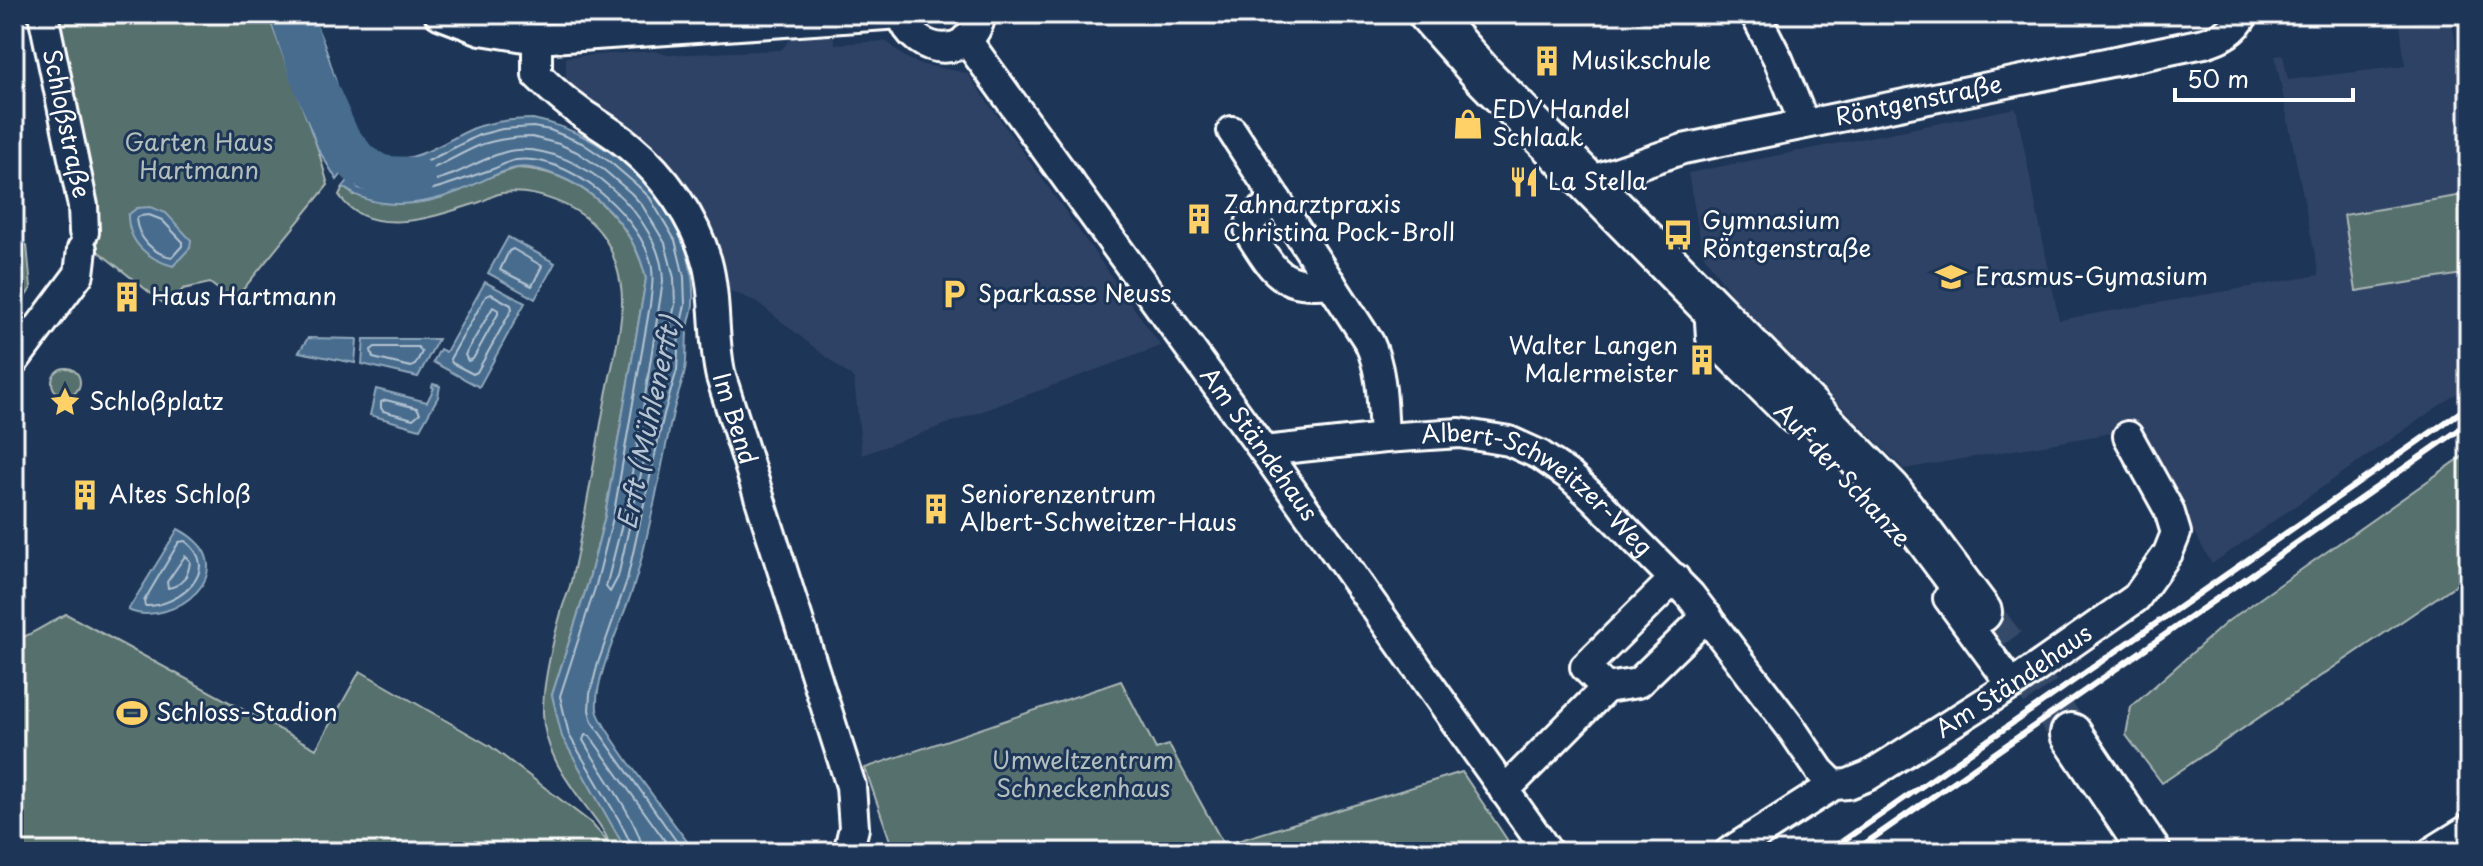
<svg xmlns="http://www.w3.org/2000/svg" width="2483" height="866" font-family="'Playpen Sans',sans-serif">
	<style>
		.built { fill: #2e4265 }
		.green { fill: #57706d; stroke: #abb8b6; stroke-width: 2 }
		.water { fill: #466c8e; stroke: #90a7bb; stroke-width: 2 }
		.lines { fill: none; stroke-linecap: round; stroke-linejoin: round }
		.shore { stroke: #b5c4d2; stroke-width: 2 }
		.river { stroke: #466c8e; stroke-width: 42 }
		.secondary-tunnel { stroke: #344968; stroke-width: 40; stroke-dasharray: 40 20; stroke-linecap: butt }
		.minor-casing { stroke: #fff; stroke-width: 34 }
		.secondary-casing { stroke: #fff; stroke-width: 46 }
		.minor { stroke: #1d3557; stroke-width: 28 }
		.secondary { stroke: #1d3557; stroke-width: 40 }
		.rail { stroke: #fff; stroke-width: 6 }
		.labels { text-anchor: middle; stroke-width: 6; stroke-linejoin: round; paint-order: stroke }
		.poi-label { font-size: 24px; fill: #fff; stroke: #1d3557; text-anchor: start }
		.street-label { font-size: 24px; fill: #fff; stroke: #1d3557 }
		.park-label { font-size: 24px; fill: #b3bfbd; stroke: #1d3557 }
		.water-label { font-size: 26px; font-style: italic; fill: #b5c4d2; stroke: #1d3557 }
	</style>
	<rect width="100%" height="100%" fill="#1d3557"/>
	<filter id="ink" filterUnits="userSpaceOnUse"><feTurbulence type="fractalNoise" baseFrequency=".0125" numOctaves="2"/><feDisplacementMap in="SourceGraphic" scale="16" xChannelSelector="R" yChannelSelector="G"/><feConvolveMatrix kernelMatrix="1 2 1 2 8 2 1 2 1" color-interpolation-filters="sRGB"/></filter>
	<g filter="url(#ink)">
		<path class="built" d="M2451,16L2457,52L2469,51V385L2212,564L2135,429L1904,469L1733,297L1703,254L1688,173L2016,108L2059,320L2319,275L2275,56L2283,55L2288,80L2405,66L2400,24Z
			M833,34L835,44L886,41L905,57L919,64L967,73L1161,346L862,455L854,379L757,302L718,286L703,233L566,89V57L655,51L668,55L781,50L792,37Z"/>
		<path class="green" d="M53,14H268L318,149L328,185L237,297H228L210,283L183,289L168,307L94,248L95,233Z
			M517,168C578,170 633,219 646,279L605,516L588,583L552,695L627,852H14V641C33,634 48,623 66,614L316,749L360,671L490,746L590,822L609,843C605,830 595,819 587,808C565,779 542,747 543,710C543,682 554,636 562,609C564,601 568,594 570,586C585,523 594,459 606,396C612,364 622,332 622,300C622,280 613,247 600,232C579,205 535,189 502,193C492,195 483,202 474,204C434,217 368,240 339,195L343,187L354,195L459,191L480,180Z
			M2469,194V273L2356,291L2344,215Z
			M14,243L27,245L31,288L14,314Z
			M52 382a14 14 0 1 1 28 0a14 14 0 1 1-28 0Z
			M2469,452V576L2162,783L2126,735L2131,707L2228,621Z
			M1121,681L1156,749L1169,745L1224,845L1462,772L1508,841L1502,852H894L865,768Z"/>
		<path class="water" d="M268,14H311L313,18L326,49L346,115L364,146L337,180L318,149Z
			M533,119C618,136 698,213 693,304C692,314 688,324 687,334C686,346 687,358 685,370C682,386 675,401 672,417C660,472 651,528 635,582C625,616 594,676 597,709C598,726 677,827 692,848L680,852H627L562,737L552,695L588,583L605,516L646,279C636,232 602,194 558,176C545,171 530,165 516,168C496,172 478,184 460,191C423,206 376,212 343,187L371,151C411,173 442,140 477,127C495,121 514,119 533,119Z
			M150,207L166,213L191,240L190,248L173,266C148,259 128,243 128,215L137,208Z
			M508,237L555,263L535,299L488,273Z
			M485,282L525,303L479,387L433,362L440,349L446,352Z
			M308,338L357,339L355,363L299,352Z
			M364,339H438L418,377L362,364Z
			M433,384L440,386L438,397L420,429L370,415L376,389L427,402L434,388L432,387Z
			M178,529C252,568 171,630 128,610Z"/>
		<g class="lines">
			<path class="shore" d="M277,14L325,146L334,162L338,164L352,145L338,117L305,14
				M532,137L559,144L577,152L604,170L631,193L642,205L665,243L674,278L675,305L669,331L667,368L655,411L618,577L610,592L606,587L623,520L637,447L663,281C662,217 580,145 516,150C498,151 471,167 454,174C429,184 402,187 376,184L373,180L377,174C424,184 444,159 483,144C499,139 515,137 532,137Z
				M149,215L162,220L182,241V246L172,257C153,254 138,238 136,219L140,216Z
				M513,249L542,266L532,286L500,270L509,251Z
				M491,294L511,305L512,309L477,372L473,374L452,363L450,359L486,296Z
				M493,307L498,310V314L473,359L468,361L465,355Z
				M375,347H418L422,352L415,365L411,367L373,358L371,350Z
				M386,400L417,408L420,413L413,419L383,411L381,408V402Z
				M185,541C224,570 178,607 145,606L144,601L179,542Z
				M185,556L190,561C189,575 182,586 168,588L167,582Z
				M633,852L632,846L619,820L569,735L560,696L596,585L613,518L650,305C652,288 655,273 649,256C633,211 567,153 516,160C508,161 501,166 493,169C449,183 404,208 357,187L356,182L373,162L388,166L428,161L479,135L502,129L533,127L550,130L582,143L610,162L638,186L650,198L675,240L684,277L685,305L679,332L677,370L664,414L627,580L598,663L590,694L589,710L592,722L684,852
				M643,852C641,824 598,768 583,740L585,735L590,736L673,852"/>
			<path class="river" d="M291,14L314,83L339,139L359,164L382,177L415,178"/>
			<path class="secondary-tunnel" d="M1981,612L2071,734"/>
			<g class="minor-casing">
				<g id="minor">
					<path id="s1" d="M43,14L83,206L84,232"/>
					<path d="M439,14L481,30L537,39L901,14"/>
					<path d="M901,14C915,58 973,60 981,14"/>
					<path d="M1755,14L1778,59L1804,123"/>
					<path id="s2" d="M537,39V75C552,90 567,103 584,115C599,125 615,134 629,146C664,175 695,218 707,262C717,299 712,339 721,377L851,786L854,828L848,852"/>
					<path id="s3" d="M966,39L1264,451L1548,852"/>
					<path d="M1232,131L1369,342C1383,372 1382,405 1384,438"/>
					<path id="s4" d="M1587,182L1683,149L2204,43C2222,38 2235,31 2244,14"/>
					<path d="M1277,200C1265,210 1246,216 1250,234C1275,273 1281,288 1331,283"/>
					<path d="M1709,305L1711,338L1793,419"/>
					<path d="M14,361L79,274L82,249"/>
					<path id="s5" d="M1264,451L1384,438L1460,433L1509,441L1540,455L1570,476L1594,498L1690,595L1791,728L1820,771L1834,785"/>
					<path d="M1948,598L2012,685"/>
					<path d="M1606,688L1638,683L1707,616"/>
					<path d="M1504,791L1606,688L1585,667L1675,578"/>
					<path id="s6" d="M1729,852L1834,785L1848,784L1868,776L2012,685L2136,598L2168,553L2176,533L2169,510L2128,436"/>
					<path d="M2432,852L2469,829"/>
				</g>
			</g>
			<g class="secondary-casing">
				<path id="secondary" d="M1429,14L1482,74L1890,490L1981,612
					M2071,734L2150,852"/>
			</g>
			<use href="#minor" class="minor"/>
			<use href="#secondary" class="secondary"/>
			<path class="rail" d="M1827,852L2469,406
				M1853,852L2469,423"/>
		</g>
	</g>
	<defs>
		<g id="building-bare" transform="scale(2.4)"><path d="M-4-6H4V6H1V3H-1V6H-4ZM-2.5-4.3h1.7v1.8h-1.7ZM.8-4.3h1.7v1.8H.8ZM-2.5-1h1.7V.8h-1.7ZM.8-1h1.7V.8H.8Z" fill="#ffd166" stroke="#1d3557" stroke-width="2.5" paint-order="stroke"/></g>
		<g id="shop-bare" transform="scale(2.4)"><path d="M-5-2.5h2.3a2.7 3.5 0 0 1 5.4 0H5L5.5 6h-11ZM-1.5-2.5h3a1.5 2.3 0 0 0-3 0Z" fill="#ffd166" stroke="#1d3557" stroke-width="2.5" paint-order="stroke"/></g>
		<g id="restaurant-bare" transform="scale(2.4)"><path d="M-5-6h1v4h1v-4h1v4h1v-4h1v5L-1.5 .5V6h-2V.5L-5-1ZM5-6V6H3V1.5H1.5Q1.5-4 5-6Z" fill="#ffd166" stroke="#1d3557" stroke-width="2.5" paint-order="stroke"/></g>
		<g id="bus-bare" transform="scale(2.4)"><path d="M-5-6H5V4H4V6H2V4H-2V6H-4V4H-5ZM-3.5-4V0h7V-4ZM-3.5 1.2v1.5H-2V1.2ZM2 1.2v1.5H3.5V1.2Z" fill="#ffd166" stroke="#1d3557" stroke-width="2.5" paint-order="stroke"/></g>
		<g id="school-bare" transform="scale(2.4)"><path d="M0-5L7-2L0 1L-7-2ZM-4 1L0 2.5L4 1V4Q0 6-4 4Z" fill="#ffd166" stroke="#1d3557" stroke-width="2.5" paint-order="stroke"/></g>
		<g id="parking-bare" transform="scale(2.4)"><path d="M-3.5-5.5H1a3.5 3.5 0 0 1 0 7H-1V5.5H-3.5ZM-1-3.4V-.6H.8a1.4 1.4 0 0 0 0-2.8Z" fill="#ffd166" stroke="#1d3557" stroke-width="2.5" paint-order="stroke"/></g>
		<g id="sight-bare" transform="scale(2.4)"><path d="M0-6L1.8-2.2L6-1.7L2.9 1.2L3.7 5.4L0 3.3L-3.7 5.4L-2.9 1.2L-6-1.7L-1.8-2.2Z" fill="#ffd166" stroke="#1d3557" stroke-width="2.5" paint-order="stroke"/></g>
		<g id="stadium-bare" transform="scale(2.4)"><path d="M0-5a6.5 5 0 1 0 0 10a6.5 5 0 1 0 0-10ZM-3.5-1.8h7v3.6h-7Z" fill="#ffd166" stroke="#1d3557" stroke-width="2.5" paint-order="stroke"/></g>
	</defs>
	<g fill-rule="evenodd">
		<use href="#building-bare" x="1547" y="61"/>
		<use href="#shop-bare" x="1468" y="124"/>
		<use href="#restaurant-bare" x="1524" y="182"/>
		<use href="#building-bare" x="1199" y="219"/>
		<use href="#bus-bare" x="1678" y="235"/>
		<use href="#school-bare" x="1951" y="277"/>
		<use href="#parking-bare" x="954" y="294"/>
		<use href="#building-bare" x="127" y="297"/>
		<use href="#building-bare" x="1702" y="360"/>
		<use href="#sight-bare" x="65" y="402"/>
		<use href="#building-bare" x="85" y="495"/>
		<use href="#building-bare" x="936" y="509"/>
		<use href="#stadium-bare" x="132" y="713"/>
	</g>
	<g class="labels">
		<g class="poi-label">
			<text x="1571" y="69">Musikschule</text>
			<text x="1492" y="118">EDV Handel<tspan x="1492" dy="28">Schlaak</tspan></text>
			<text x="1548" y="190">La Stella</text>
			<text x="1223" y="213">Zahnarztpraxis<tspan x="1223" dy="28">Christina Pock-Broll</tspan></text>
			<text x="1702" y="229">Gymnasium<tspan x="1702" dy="28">Röntgenstraße</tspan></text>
			<text x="1975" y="285">Erasmus-Gymasium</text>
			<text x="978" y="302">Sparkasse Neuss</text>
			<text x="151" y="305">Haus Hartmann</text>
			<text x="1678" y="354" text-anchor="end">Walter Langen<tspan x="1678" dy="28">Malermeister</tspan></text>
			<text x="89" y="410">Schloßplatz</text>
			<text x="109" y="503">Altes Schloß</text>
			<text x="960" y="503">Seniorenzentrum<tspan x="960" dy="28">Albert-Schweitzer-Haus</tspan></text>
			<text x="156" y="721">Schloss-Stadion</text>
		</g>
		<g class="street-label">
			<text dy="8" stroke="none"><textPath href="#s4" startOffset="342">Röntgenstraße</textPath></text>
			<text dy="8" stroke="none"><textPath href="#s1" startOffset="112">Schloßstraße</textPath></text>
			<text dy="8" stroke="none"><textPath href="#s2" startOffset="454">Im Bend</textPath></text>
			<text dy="8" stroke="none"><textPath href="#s3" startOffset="500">Am Ständehaus</textPath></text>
			<text transform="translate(1842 475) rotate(47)" y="8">Auf der Schanze</text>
			<text dy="8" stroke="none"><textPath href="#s5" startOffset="292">Albert-Schweitzer-Weg</textPath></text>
			<text dy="8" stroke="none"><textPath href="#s6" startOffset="334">Am Ständehaus</textPath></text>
		</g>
		<g class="park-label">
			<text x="199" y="151">Garten Haus<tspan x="199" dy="28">Hartmann</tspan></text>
			<text x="1083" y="769">Umweltzentrum<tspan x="1083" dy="28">Schneckenhaus</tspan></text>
		</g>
		<g class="water-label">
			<text transform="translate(649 423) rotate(-78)" y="9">Erft (Mühlenerft)</text>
		</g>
	</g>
	<rect width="2483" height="866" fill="none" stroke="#1d3557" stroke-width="48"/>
	<rect x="24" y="24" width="2435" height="818" fill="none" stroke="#fff" stroke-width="3" filter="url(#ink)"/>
	<path d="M2175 88v12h178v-12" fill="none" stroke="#ffffff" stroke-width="4"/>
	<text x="2187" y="88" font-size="24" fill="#ffffff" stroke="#1d3557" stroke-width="6" paint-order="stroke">50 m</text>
</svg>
